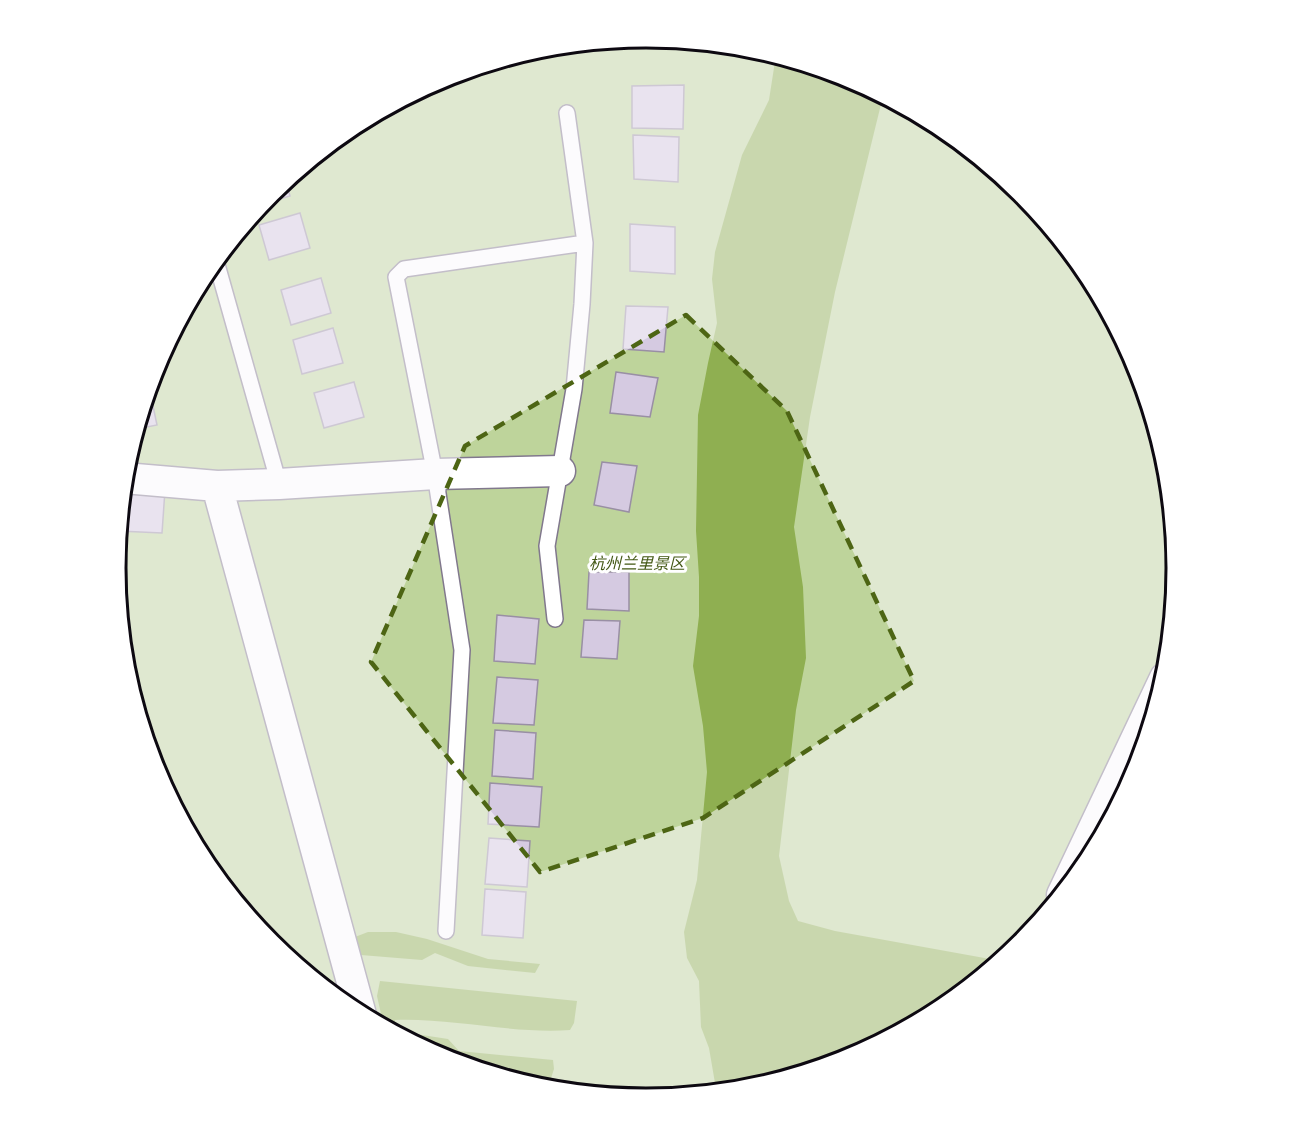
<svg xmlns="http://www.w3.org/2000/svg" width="1293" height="1137" font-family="Lora,'Noto Sans SC',serif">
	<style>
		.green { fill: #bed49b }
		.water { fill: #8faf51 }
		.building { fill: #d5cae1; stroke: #998fa4; stroke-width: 1.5 }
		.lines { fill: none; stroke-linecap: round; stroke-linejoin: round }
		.service-casing { stroke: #81788d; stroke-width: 18 }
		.minor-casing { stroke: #81788d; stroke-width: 33 }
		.service { stroke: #fff; stroke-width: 15 }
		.minor { stroke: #fff; stroke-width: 30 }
		.marked { fill: none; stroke: #4d6514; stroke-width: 4.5; stroke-dasharray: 12 8; stroke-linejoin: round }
		.labels { text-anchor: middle; stroke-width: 6; stroke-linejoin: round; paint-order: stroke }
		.park-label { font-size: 16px; font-style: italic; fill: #435815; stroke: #fff }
		.rim { fill: none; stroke: #0d0911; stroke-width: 3 }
	</style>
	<rect width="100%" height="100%" fill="#f9f7fc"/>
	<path class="green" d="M117 567a527 527 0 1 1 1054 0a527 527 0 1 1-1054 0Z"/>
	<path class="water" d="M776,55L850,78L883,96L835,292L810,417L794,527L803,587L806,658L796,710L779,856L789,901L798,921L835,931L1001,961L941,1010L870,1048L845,1051L827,1062L823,1067L750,1089L714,1093L715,1083L709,1048L701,1027L699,981L687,958L684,932L697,880L707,772L703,726L693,666L699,616V577L696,531L698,415L708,363L717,323L712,279L715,252L742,155L769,100Z
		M368,932H396L427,939L488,959L540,964L535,973L468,966L435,953L422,960L361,955L355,937Z
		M380,981L577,1001L574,1023L570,1030C512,1034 453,1018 395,1020L396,1031L448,1039L459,1051L553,1060L554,1069L547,1090L443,1059L437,1056L447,1055L441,1044L405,1039L384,1027L377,996Z"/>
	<path class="building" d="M684,85L683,129L632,128V86Z
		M633,135L679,137L678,182L634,179Z
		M286,181L290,196L262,204L271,193Z
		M300,213L310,248L269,260L259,225Z
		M630,224L675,227V274L630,271Z
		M321,278L331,313L291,325L281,290Z
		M626,306L668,307L664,352L623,349Z
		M333,328L343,363L302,374L293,340Z
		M616,372L658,378L650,417L610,413Z
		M354,382L364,417L324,428L314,393Z
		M149,387L157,425L137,429Z
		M602,462L637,466L629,512L594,505Z
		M123,489L165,490L162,533L119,531Z
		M589,572H629V611L587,609Z
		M497,615L539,619L535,664L494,661Z
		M584,620L620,621L617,659L581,657Z
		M497,677L538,680L534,725L493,723Z
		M495,730L536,733L533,779L492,776Z
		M490,783L542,787L539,827L488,824Z
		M489,838L530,841L527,887L485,884Z
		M485,889L526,892L523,938L482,935Z"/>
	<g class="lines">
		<g class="service-casing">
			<path id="service" d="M216,261L279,484
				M555,619L547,546L574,389L582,304L585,243L567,113
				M446,931L462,650L435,474L396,277L404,269L585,243"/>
		</g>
		<g class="minor-casing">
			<path id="minor" d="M124,478L217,486L279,484L435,474L560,471
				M217,486L361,1015
				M1062,895L1165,678"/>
		</g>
		<use href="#service" class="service"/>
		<use href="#minor" class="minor"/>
	</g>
	<path d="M0 0H1293V1137H0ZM686,315L787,411L914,681L703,818L540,872L371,662L465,446Z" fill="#f9f7fc" fill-opacity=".55" fill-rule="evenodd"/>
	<path class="marked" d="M686,315L787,411L914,681L703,818L540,872L371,662L465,446Z"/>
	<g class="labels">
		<g class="park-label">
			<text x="637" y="569">杭州兰里景区</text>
		</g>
	</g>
	<path d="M0 0H1293V1137H0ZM126 568a520 520 0 1 1 1040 0a520 520 0 1 1-1040 0Z" fill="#fff" fill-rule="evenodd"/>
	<path class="rim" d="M126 568a520 520 0 1 1 1040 0a520 520 0 1 1-1040 0Z"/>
</svg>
